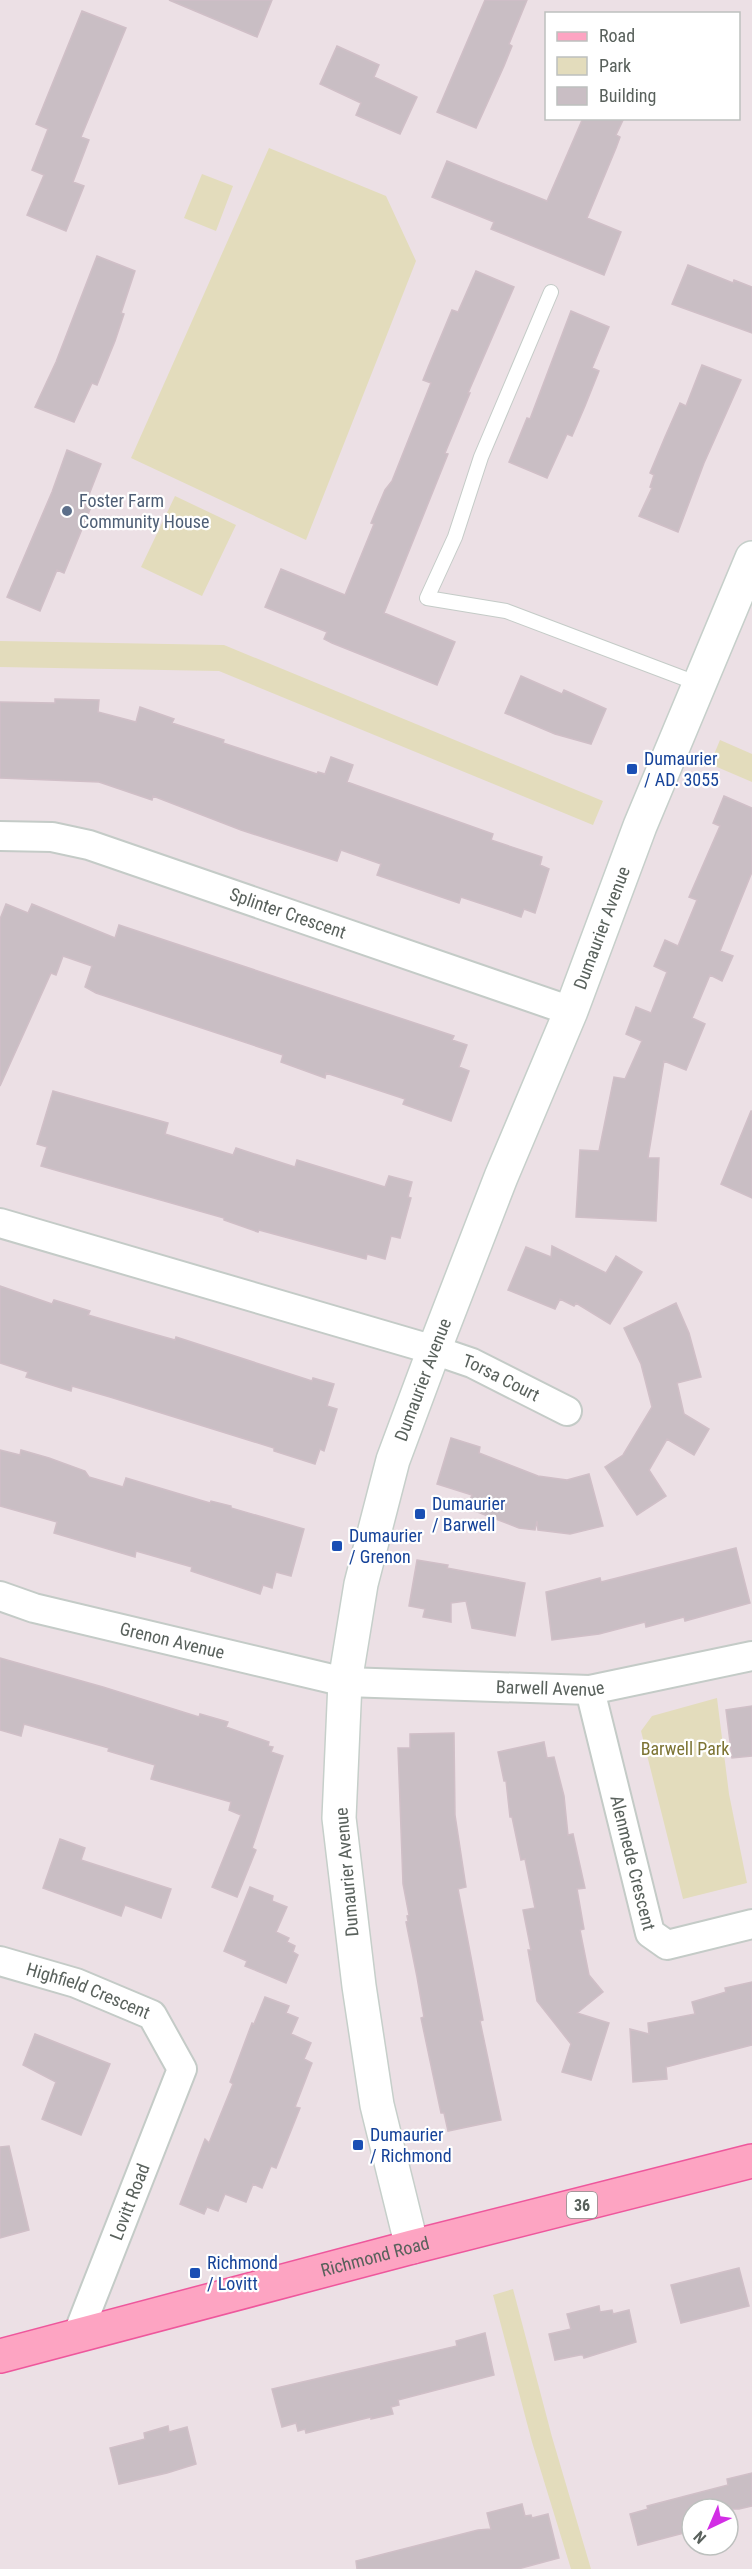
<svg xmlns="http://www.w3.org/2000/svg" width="752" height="2569" font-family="'Roboto Condensed',sans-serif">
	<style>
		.green { fill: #e3dcbc }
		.building { fill: #c9bec4; stroke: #d0bfc7; stroke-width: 1.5 }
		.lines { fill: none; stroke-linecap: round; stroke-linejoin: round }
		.lane-casing { stroke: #c4cbc7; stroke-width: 16 }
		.street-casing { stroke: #c4cbc7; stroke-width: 32 }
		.secondary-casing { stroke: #c6cfca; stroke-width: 36 }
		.primary-casing { stroke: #ee579c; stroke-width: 36 }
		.lane { stroke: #fff; stroke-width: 14 }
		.street { stroke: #fff; stroke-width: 28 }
		.secondary { stroke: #fff; stroke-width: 33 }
		.primary { stroke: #fda4c2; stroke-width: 33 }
		.service-dot { fill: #5c6f8a; stroke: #fff; stroke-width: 2 }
		.transit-dot { fill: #1a4fb4; stroke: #fff; stroke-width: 2 }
		.labels { text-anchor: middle; stroke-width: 4.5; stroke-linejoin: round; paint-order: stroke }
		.shield { fill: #fff; stroke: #8b908d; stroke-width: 1.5 }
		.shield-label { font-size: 16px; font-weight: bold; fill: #59615c }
		.service-label { font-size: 18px; fill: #4e5e75; stroke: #fff; text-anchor: start }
		.transit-label { font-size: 18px; fill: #164399; stroke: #fff; text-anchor: start }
		.street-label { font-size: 18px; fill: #59615c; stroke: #fff }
		.park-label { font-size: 18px; fill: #7d7434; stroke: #fff }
	</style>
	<rect width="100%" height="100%" fill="#ece0e5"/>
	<path class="green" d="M269,148L386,196L416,261L306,540L131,458Z
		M202,174L233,186L216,231L184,218Z
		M175,496L236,525L202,596L141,567Z
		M0,641L224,645L603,801L593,825L219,671L0,667Z
		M720,740L752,754V782L710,764Z
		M717,1698L729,1794L747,1883L683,1899L641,1731L652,1716Z
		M513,2289L552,2437L591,2569H571L532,2442L493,2295Z"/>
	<path class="building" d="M169,0H272L257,37Z
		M485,0H527L509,44L512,46L504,66L476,128L437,112Z
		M82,11L126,28L81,137L89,140L73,182L84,186L66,231L27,215L44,175L32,170L48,129L36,124Z
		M337,46L379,65L374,77L417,97L400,134L356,115L361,103L320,84Z
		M583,118H624L616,135L620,137L616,148L587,218L621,232L604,275L491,229L494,222L432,197L447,161L547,201Z
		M97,256L135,271L121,313L124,314L115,341L97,385L92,383L74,422L35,407L56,362Z
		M688,265L733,283L734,280L752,287V333L672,304Z
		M476,271L514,287L468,393H470L445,453L448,454L384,613L455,642L437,685L332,643L324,639L327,632L265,607L281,569L345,595L374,524L371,523L376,511L385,490L392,481L431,383L423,380L429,365L452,310L458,312Z
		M571,311L609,327L592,368L599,371L585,406L572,436L567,434L547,478L509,462L527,418L530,419Z
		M702,365L741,380L704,463L678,532L639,516L652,488L650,487L654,475L650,473L665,437L680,403L686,406Z
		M67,450L101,464L85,505L91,507L64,573L57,570L40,611L7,597L52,492Z
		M521,676L562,694L564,690L606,709L591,744L555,734L505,713Z
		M55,699L99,700L98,712L136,722L140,707L174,719L172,723L224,740L223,743L317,774L318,772L325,774L331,757L353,765L347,782L493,834L491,840L542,857L540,865L549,869L535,913L524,909L521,917L461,897L459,903L377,875L381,864L341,850L337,861L241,830L153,796L152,800L99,782L0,778V702L55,703Z
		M724,796L752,808V872L720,951L733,956L722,981L710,975L692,1018L705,1024L686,1070L664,1061L648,1158H659L656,1221L576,1217L580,1150L599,1151L614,1077L625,1079L642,1041L626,1034L636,1007L651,1013L667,972L654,966L665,940L678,946L697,900L689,897L720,826L713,823Z
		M6,904L28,913L32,904L115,938L119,925L454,1036L452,1040L467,1045L459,1067L469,1071L451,1121L403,1104L405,1099L326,1073L325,1078L281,1062L283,1055L96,993L85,987L92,966L63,956L56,975L51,973L0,1086V919Z
		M53,1091L168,1123L165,1134L233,1155L236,1148L295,1167L297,1160L385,1187L389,1176L412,1182L408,1197L411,1198L400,1238L391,1236L385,1259L367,1254L366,1259L259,1230L258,1232L224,1220V1218L41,1166L47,1147L37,1144Z
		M751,1111H752V1198L721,1184Z
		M552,1246L606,1273L616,1256L642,1272L610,1324L576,1303L574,1306L560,1299L555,1309L508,1290L526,1247L551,1257Z
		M0,1286L52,1304L54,1300L90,1311L88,1315L150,1333L175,1340L176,1337L312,1381L313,1378L334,1384L327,1406L337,1409L324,1451L320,1449L315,1464L274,1451V1448L110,1397L72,1386L71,1391L26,1377L28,1372L0,1363Z
		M676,1303L689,1333L701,1377L677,1383L684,1414L709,1429L694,1455L667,1439L649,1470L666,1496L637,1515L605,1467L623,1455L652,1407L641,1364L624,1328Z
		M451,1438L480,1447L479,1453L538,1476L567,1480L589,1474L603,1526L570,1534L538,1530L537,1521L535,1530L519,1528L467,1508L472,1495L437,1484Z
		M0,1450L20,1455L21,1450L49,1458L85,1471L89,1477L123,1487L126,1478L210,1503L211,1501L231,1506V1508L304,1529L291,1576L276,1572L272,1588L263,1585L260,1594L191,1571L192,1567L136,1551L135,1557L54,1533L57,1522L0,1506Z
		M736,1548L750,1603L685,1621L684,1617L646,1627L645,1622L599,1634L552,1640L546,1592L600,1578L601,1582Z
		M417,1560L448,1565L447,1568L525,1583L515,1636L472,1628L466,1601L451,1603V1622L423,1617L425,1609L409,1606Z
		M0,1658L103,1687L199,1717L200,1714L228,1722L226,1727L269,1742L268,1746L273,1747L271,1752L283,1756L252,1848L256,1850L237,1897L212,1887L241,1815L229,1810L231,1802L151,1779L155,1765L108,1751L109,1748L24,1724L21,1736L0,1730Z
		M752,1706V1756L732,1758L726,1710Z
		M454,1733L455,1815L466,1887L458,1889L483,2020L480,2021L501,2120L448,2131L444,2113H441L421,2018L424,2017L417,1977L406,1922L408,1921L407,1916L409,1915L403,1884L398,1748H410V1734Z
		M544,1742L547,1758L554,1757L564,1796L568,1835L573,1834L585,1888L577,1889L584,1929L580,1930L589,1975L603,1992L577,2013L609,2023L591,2080L562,2072L571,2044L537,2001L528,1950H531L523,1910L535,1908L525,1859L521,1860L512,1817H510L506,1781H504L498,1752Z
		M60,1839L85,1848L81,1860L171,1889L161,1918L125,1905L121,1916L43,1888Z
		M250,1887L273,1896L272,1901L287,1907L276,1932L289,1938L287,1942L295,1946L293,1952L298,1955L286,1983L245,1966L247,1961L224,1951Z
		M752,1982V2045L666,2067L667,2079L633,2082L630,2029L649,2034L648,2023L695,2014L692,2002L726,1992L725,1988Z
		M265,1997L289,2006L286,2013L298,2018L291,2034L311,2043L304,2059L312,2063L295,2107L300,2108L276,2168L271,2166L262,2188L253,2184L246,2202L225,2194L218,2211L207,2207L204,2214L180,2204L205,2139L209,2143L233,2084L230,2082L252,2023L254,2024Z
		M35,2034L110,2064L81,2135L42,2119L56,2082L23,2065Z
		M9,2146L29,2230L0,2238V2147Z
		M739,2268L749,2306L681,2323L671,2285Z
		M599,2306L600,2312L612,2310L613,2314L629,2310L636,2342L584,2358L583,2355H580L555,2360L549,2334L571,2329L567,2314Z
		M485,2333L494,2375L398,2400L399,2405L391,2407L393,2414L371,2419V2417L306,2433L305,2429L298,2431L296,2423L282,2427L272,2389L457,2346L456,2341Z
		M168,2426L169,2432L187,2427L196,2464L167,2473L119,2484L110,2448L145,2439L144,2433Z
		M752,2473V2506L739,2509H692V2531L638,2545L630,2514L648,2509L647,2506L728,2485L727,2479Z
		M522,2504L525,2516L531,2515L532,2518L548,2514L559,2558L518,2569H357L356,2561L478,2530L491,2529L487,2513Z"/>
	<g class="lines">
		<g class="lane-casing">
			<path id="lane" d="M551,292L481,457L455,537L427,598L506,611L699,684"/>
		</g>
		<g class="street-casing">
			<g id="street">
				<path id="s1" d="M0,836L52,837L89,845L571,1011"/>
				<path id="s2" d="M0,1223L434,1350L472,1363L567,1411"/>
				<path id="s3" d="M0,1596L34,1608L345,1682L590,1690L752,1656"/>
				<path id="s4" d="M590,1690L650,1933L667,1945L752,1924"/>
				<path id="s5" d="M0,1961L76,1983L152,2015L182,2069L77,2336"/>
			</g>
		</g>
		<g class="secondary-casing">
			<g id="secondary">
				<path id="s6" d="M412,2247L377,2105L359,1986L339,1818L345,1682L361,1584L393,1460L434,1350L501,1177L571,1011L640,826L752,558"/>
			</g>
		</g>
		<g class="primary-casing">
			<g id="primary">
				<path id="s7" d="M0,2356L412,2247L752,2161"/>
			</g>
		</g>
		<use href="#lane" class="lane"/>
		<use href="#street" class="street"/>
		<use href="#secondary" class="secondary"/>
		<use href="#primary" class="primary"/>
	</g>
	<circle class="service-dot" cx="67" cy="511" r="6"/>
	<g class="transit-dot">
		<rect x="626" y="763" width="12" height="12" rx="3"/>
		<rect x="414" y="1508" width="12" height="12" rx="3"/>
		<rect x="331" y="1540" width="12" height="12" rx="3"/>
		<rect x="352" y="2139" width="12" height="12" rx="3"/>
		<rect x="189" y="2267" width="12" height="12" rx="3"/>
	</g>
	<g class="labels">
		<rect class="shield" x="567" y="2192" width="30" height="26" rx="4.5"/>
		<g class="shield-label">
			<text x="582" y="2211">36</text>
		</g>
		<g class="service-label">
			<text x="79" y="507">Foster Farm<tspan x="79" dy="21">Community House</tspan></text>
		</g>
		<g class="transit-label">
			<text x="644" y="765">Dumaurier<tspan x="644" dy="21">/ AD. 3055</tspan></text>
			<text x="432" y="1510">Dumaurier<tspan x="432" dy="21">/ Barwell</tspan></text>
			<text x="349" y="1542">Dumaurier<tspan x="349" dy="21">/ Grenon</tspan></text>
			<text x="370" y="2141">Dumaurier<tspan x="370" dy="21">/ Richmond</tspan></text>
			<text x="207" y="2269">Richmond<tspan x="207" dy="21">/ Lovitt</tspan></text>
		</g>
		<g class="street-label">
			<text dy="6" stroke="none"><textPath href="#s1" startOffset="300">Splinter Crescent</textPath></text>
			<text dy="6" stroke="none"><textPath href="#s6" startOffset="1371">Dumaurier Avenue</textPath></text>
			<text dy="6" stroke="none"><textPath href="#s6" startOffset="885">Dumaurier Avenue</textPath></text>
			<text dy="6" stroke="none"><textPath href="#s2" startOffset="525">Torsa Court</textPath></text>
			<text dy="6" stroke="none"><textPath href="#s3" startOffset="178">Grenon Avenue</textPath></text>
			<text dy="6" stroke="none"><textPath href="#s3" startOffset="561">Barwell Avenue</textPath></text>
			<text dy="6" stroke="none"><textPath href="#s4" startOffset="178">Alenmede Crescent</textPath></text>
			<text transform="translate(347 1872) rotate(-95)" y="6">Dumaurier Avenue</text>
			<text dy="6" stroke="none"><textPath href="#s5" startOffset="93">Highfield Crescent</textPath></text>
			<text transform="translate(130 2202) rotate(-69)" y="6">Lovitt Road</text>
			<text dy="6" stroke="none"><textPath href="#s7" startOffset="388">Richmond Road</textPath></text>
		</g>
		<g class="park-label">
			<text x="685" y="1755">Barwell Park</text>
		</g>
	</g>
	<rect x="545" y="12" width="195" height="108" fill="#ffffff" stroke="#bdc0be" stroke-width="1.5"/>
	<rect x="557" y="32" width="30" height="9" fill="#fda4c2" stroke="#bdc0be" stroke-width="1.5"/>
	<text x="599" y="42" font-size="18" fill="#59615c">Road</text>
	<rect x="557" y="57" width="30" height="18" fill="#e3dcbc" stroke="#bdc0be" stroke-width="1.5"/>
	<text x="599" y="72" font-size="18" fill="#59615c">Park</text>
	<rect x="557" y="87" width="30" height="18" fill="#c9bec4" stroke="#bdc0be" stroke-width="1.5"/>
	<text x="599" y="102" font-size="18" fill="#59615c">Building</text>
	<g transform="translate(710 2527) rotate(224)"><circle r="28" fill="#ffffff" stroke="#bdc0be" stroke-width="1.5"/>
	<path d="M0-4.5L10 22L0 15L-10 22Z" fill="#d22de5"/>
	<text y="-9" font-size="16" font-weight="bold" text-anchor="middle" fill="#59615c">N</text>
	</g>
</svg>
